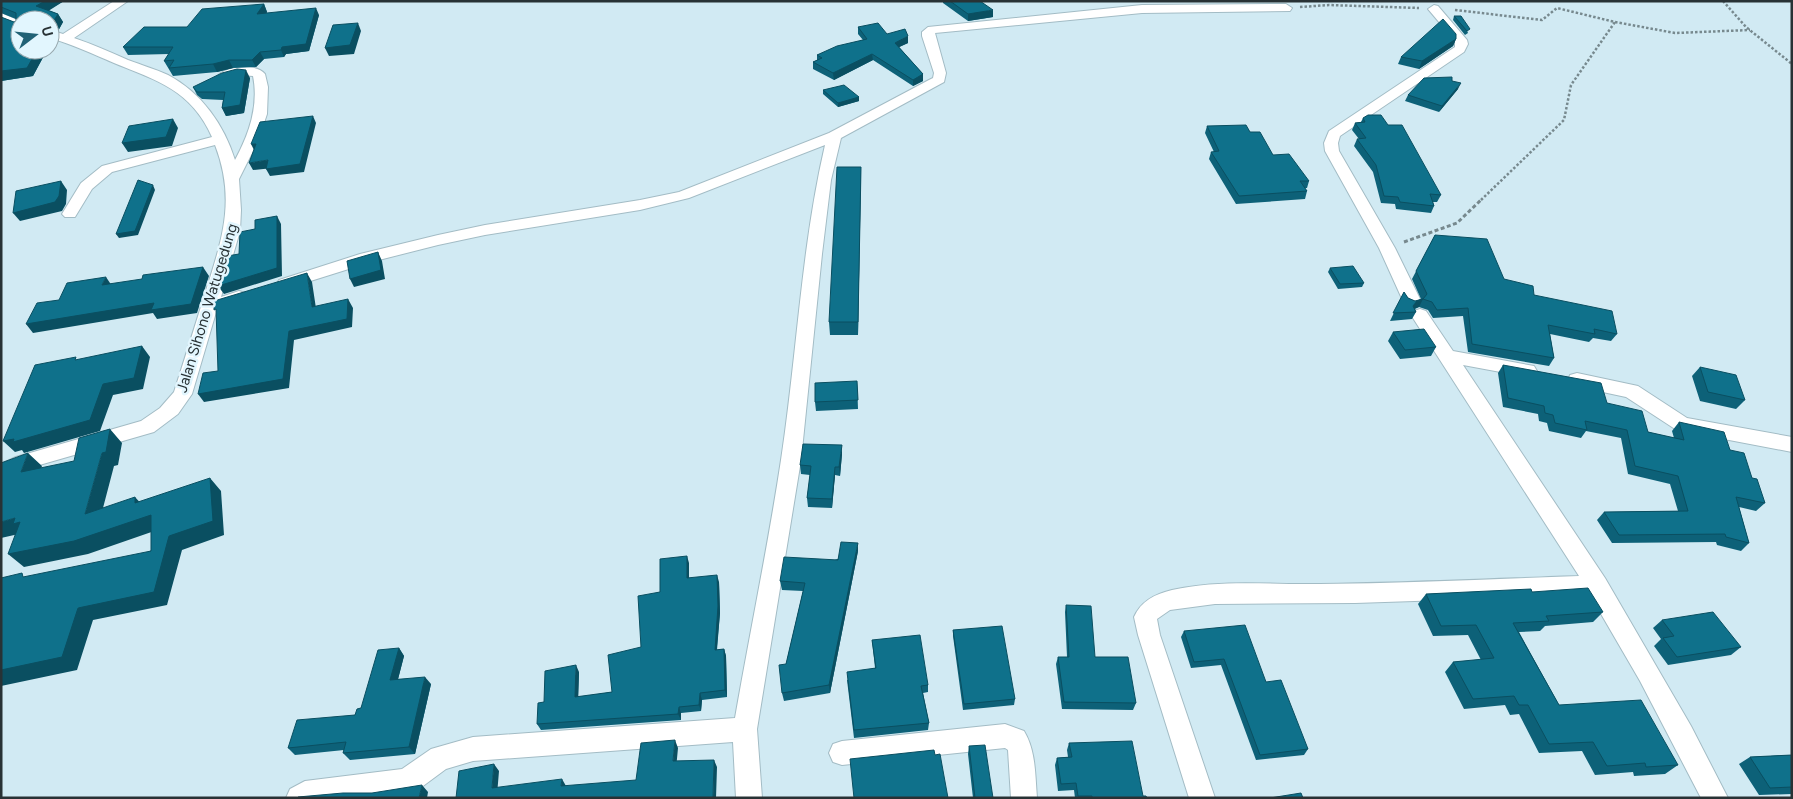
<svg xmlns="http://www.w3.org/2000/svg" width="1793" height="799" font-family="Figtree,sans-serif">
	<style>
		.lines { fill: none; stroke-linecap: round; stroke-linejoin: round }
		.street-casing { stroke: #a3bcc5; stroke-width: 2 }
		.path-far1 { stroke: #77898e; stroke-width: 2.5; stroke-dasharray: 2.5 2; stroke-linecap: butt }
		.path { stroke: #77898e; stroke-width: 3; stroke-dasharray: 4 2.5; stroke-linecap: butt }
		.street { fill: #fff; fill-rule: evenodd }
		.wall { fill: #0d6178 }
		.shaded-wall { fill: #0a4f61 }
		.building { fill: #0f718b; stroke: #0a4f61 }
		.labels { text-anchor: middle; stroke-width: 5; stroke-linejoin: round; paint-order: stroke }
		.street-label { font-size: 15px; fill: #283235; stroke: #e2f6fe }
	</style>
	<rect width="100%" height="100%" fill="#d1eaf3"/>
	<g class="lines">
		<g class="street-casing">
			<path id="street" d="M114,1H128L74,38C92,44 110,52 128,60C141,65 155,69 168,75C202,93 224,125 235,160C249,134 259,106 253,76L241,75L223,81L216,77C226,66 256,63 265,74L268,87L267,114L258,141L239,179L241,210L240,231L221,297L239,291L245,293L247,297L245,301L217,309L192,394L178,414L154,432L29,468L1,481V464L16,457L141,421L160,408L174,392C184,361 194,329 204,297C221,242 237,202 215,145L112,172L92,189L75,217H65L62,214L81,183L102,166L212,137C191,90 158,81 114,63C93,54 72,44 50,38V30L63,34Z
				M1286,4L1292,8L1290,11L1142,13L935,33L946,73L944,82L841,138L831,180L822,254L801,460L757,729L762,798H736L733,742L473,761L446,769L423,786L403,795L379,798H286L290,789L305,781L402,769L431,749L473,737L735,718C750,632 768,546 781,460C797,355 801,248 825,145L689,198L640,210L485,235L438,245L371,262L285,289L279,288L277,284L279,280L360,254L438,235L485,225L640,200L679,192L829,133L929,80L933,78L934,73L922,36V32L928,27L1142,5Z
				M1434,5L1438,6L1467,40L1468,44L1464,52L1340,136L1338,143L1339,151L1395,248L1421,301L1418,305L1412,307L1406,305L1403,301L1379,248L1325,151L1324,143L1329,131L1455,47V41L1428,9Z
				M1,13L20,21V29L1,21Z
				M1420,309L1426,311L1453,351L1534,366L1537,371L1534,376L1528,377L1463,365L1605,578L1691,726L1728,798H1701L1640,681L1590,595L1355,603L1215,604L1170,610L1157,619L1160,635L1215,798H1189L1138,635L1134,617C1141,601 1155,594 1172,590C1220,579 1272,585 1320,584C1406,583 1493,579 1579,576L1411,315L1414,311Z
				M1577,373L1638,386L1687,418L1792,437V452L1682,431L1675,429L1626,397L1570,385L1568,380L1570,375Z
				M1005,724L1024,731C1036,751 1035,774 1037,798H1011L1008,750L1005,748L842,765L833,762L829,753L833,744L842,741Z"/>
		</g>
		<path class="path-far1" d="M1723,1L1746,27L1792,64
			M1300,7L1329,5L1419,8
			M1455,10L1542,20L1557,8L1615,22L1675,33L1750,30
			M1481,200L1564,120L1571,85L1615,22"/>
		<path class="path" d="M1404,242L1457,223L1482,199"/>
		<use href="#street" class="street"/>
	</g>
	<path class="wall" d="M1,1H64L48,10L58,14L63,22L58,31L50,29V20H20V50H47L33,76L1,81V17L14,22L16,21V19L1,13Z
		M943,1H980L993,17L968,21L943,3Z
		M264,4L267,12L266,14L319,15L309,51L286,54L284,57L264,59L256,67L233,68L217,72L173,76L164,61L169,54L128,55L123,47L187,27Z
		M1454,16H1461L1468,33L1465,35L1453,20Z
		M858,27L887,34L908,43L899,47L923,74V81L913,86L873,60L834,80L813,69V62L817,60V55L863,40L858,34Z
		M1456,39L1453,46L1419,69L1398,64L1401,57Z
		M250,78L244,113L226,116L222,108L223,100L202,99L197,95L193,87Z
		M1452,81L1458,89L1439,112L1405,101L1408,95Z
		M823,90L859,97V101L838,107L823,94Z
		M1363,118L1388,125L1441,195L1437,202H1433L1434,206L1431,213L1396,209L1395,204L1381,203L1373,172L1354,146L1357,139H1359L1352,130L1355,123L1361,122Z
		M1207,126L1250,132L1273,155L1309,181L1307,188H1305L1307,191L1305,199L1236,204L1209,159L1211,152H1214L1205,133Z
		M861,167L858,335H830L829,322Z
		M1435,235L1504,279L1534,295L1617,334L1611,341L1593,338L1589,342L1550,334L1554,358L1549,366L1468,352L1463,316L1433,318L1428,310L1419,307L1415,309L1416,312L1412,319L1390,321L1404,292L1408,298L1415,301L1421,299L1412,279Z
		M1330,268L1364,283L1362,287L1338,289L1328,272Z
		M1393,332L1436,347L1431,356L1400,359L1388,341Z
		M1503,365L1607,403L1648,432L1674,438L1672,431L1679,422L1730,450L1752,478L1765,503L1756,511L1739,507L1749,543L1741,551L1717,545L1716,542L1612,543L1597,520L1604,512L1678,511L1670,484L1628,474L1621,438L1586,431L1581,438L1549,431L1547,423L1539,421L1538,414L1503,407L1498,373Z
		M1700,367L1745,400L1736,409L1700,401L1692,376Z
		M857,381L858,409L816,411L815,402Z
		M842,454L840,476L835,475L832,508L808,507L807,498L810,475L801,474L800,465Z
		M858,551L830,693L784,701L782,693L786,664L803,591L782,590L780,581Z
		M689,563V578L719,582L720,613L717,650L724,649L726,656L727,697L702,700L701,711L681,713V720L541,730L537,724L544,702L579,672L578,697L612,692L641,647L660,592Z
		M1532,592L1603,612L1593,622L1545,626L1540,631L1519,632L1559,705L1678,765L1665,774L1634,776L1633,772L1595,775L1582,751L1539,753L1519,714L1510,715L1505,705L1464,709L1445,672L1453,662L1481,660L1468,635L1433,636L1418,604L1426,594Z
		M1066,605L1095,657L1136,703L1133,710L1062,709L1056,664L1058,657H1067L1065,612Z
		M1662,620L1741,647L1731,655L1668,665L1654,646L1661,639L1653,628Z
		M953,630L1015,699L1014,705L963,710L953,636Z
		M1184,631L1266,682L1308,749L1304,755L1256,760L1221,665L1191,668L1181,637Z
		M872,640L928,685V692L923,693L929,723L928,730L854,738L847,680L875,668Z
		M399,648L404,656L398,679L431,684L415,754L350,760L343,753L344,750L295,755L288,748L355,715L361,708Z
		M1069,743L1143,796L1147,798H1075L1074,790L1058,791L1055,765L1057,758L1068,757L1067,750Z
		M969,746L993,798H973L968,754Z
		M1792,755V794L1759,795L1739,764L1750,757Z"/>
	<path class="shaded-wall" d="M45,1H64L42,15L36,6Z
		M264,4L267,12L261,22L257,14Z
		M316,8L319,15L309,51L286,54L284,57L281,50L282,47Z
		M993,10V17L968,21V14Z
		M58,14L63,22L58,31L53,22Z
		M358,23L361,31L354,54L329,56L325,48Z
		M908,36V43L895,49V43Z
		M50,37L53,41L50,45Z
		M1456,39L1453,46L1419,69L1422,61Z
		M37,50H47L33,76L1,81V71Z
		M260,52L264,59L256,67L252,60Z
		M872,54L873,60L834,80L833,73Z
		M229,60L233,68L217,72L213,64Z
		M246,70L250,78L244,113L226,116L222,108Z
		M923,74V81L913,86V80Z
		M1461,83L1458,89L1439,112L1442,106Z
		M859,97V101L838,107V103Z
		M313,116L316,123L304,172L270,176L266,169Z
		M173,119L178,128L172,146L128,152L122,143Z
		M251,144H256L255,152Z
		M268,160L273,168L253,170L249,163Z
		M861,167V180L858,335V322Z
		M61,181L67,190L66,204L62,211L20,221L13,213Z
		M153,185L155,190L138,235L119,238L116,234Z
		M277,216L281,224L282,276L224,294L218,286Z
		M378,252L382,261L385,279L354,287L350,279Z
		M203,267L209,276L197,313L157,319L153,313L33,333L26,324Z
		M307,273L312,282L317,315L312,307Z
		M106,277L112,286L102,285Z
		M348,299L353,308L352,327L294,340L289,388L204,402L198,394L289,331Z
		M1423,299L1419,307L1413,309V306L1417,301Z
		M142,346L150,357L143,389L113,395L100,431L24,453L22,450L15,452L3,441L103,384Z
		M110,429L122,443L118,465L114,466L98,527L85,514L102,453Z
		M842,445V454L840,476L839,467Z
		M28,453L42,466L35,485L21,472Z
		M835,467V475L832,508V499Z
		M210,478L221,491L224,535L182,550L167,605L93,620L77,670L1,686V670L78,608L169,536Z
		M135,497L163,528L88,554L24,567L8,554L135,503Z
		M15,518L20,522L23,533L1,538V522Z
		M858,543V551L830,693L829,685Z
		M687,556L689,563V585L687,578Z
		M717,575L719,582L720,613L716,657L715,650Z
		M399,648L404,656L396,687L390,680Z
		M724,649L726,656L727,697L725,690Z
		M576,665L579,672L578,704L575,697Z
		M425,677L431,684L415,754L409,747Z
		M700,693L702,700L701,711L699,705Z
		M679,707L681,713V720L678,714Z
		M675,740L678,748L676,769L673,761Z
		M714,760L717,767L716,798H713Z
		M494,764L499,771L497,795L492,788Z
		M562,779L566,786H561Z
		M422,785L428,792L427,798H419Z"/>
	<path class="building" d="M1,1H45L36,6L58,14L53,22H50V20H20V50H37L27,68L1,71V17L14,22L16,21V13L1,7Z
		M950,1H980L993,10L968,14Z
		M264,4L257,14L316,8L306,44L282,47L281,50L260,52L252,60H229L213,64L169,68L174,60L164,61L173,47H123L144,27H187L202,9Z
		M1454,16H1461L1470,29L1467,31Z
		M1443,19L1456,34V39L1422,61L1401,57Z
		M358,23L350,45L325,48L333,25Z
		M878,23L887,34L905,29L908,36L895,43L923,74L913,80L872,54L833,73L813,62L822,58L817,55L837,46L867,39L858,27Z
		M237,69L246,70L240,105L222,108L225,92H197L193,87L222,73Z
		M1452,77V81L1461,83L1442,106L1408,95L1424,78Z
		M844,85L859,97L838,103L823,90Z
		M1368,115H1381L1388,125H1402L1441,195L1430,194L1434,206L1400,202L1398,197L1384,196L1376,165L1357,139L1366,138L1355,123L1365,122L1363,118Z
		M313,116L300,164L266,169L268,160L249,163L256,144H251L260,122Z
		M173,119L166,137L122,143L129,126Z
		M1246,125L1250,132H1260L1273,155L1289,154L1309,181H1300L1307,191L1239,196L1211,152L1219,151L1207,126Z
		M837,167H861L858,322H829Z
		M138,180L153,185L135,231L116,234Z
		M61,181L59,196L55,202L13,213L16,191Z
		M277,216V268L218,286L227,256L239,254L240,232L255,229V220Z
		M1435,235L1487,239L1504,279L1533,286L1534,295L1612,311L1617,334L1594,329L1595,334L1548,325L1554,358L1472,344L1468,308L1437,310L1432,302L1423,299L1417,301L1413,306L1416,312L1393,313L1404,292L1408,298L1415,301L1423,299L1427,294L1416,271Z
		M378,252L381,270L350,279L347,261Z
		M1353,266L1364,283L1340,284L1330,268Z
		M203,267L191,304L151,310L154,303L26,324L37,303L59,300L67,283L106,277L102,285L142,279L143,275Z
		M307,273L312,307L348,299L347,319L289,331L283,379L198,394L203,373L218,371L216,309L214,310V301Z
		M1424,329L1436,347L1405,350L1393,332Z
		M142,346L134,378L103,384L90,420L13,442L14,439L3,441L35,365L76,357L75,360Z
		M1503,365L1601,383L1607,403L1642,411L1648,432L1684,440L1679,422L1724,432L1730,450L1744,453L1752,478L1757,479L1765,503L1736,497L1749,543L1726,537L1725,534L1619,535L1604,512L1688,511L1678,476L1635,466L1627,430L1585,421L1587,430L1555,423L1553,415L1545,413L1544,406L1508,398Z
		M1700,367L1736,375L1745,400L1708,392Z
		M857,381L858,400L815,402V383Z
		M110,429L106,452L102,453L85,514L135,497V503L210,478L213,521L169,536L154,592L78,608L62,657L1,670V578L22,573L23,577L151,551V515L74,541L8,554L20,522L13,524L15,518L1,522V463L28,453L21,472L74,461L79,438Z
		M803,444L842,445L839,467H835L832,499L807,498L811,466L800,465Z
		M841,542L858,543L829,685L782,693L779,665L786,664L805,583L780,581L784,557L838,560Z
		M687,556V578L717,575L718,606L715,650L724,649L725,690L700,693L699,705L679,707L678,714L537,724L538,703L544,702L545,671L576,665L575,697L612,692L608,655L641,647L638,596L660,592V559Z
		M1588,588L1603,612L1546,616L1549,621L1513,623L1559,705L1641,700L1678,765L1646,767L1645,763L1607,766L1593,742L1549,744L1528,705H1519L1514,696L1473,699L1453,662L1494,658L1476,625L1441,626L1426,594L1531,589L1532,592Z
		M1066,605L1091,606L1095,657H1128L1136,703L1064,702L1058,657H1069Z
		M1713,612L1741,647L1677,657L1663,638L1674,636L1662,620Z
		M1245,625L1266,682L1281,680L1308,749L1260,755L1224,659L1194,662L1184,631Z
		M1002,626L1015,699L964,704L953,630Z
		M920,635L928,685L921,686L929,723L854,730L847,672L876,668L872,640Z
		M399,648L390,680L425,677L409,747L343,753L346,742L288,748L297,720L355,715L357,709L361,708L378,650Z
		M675,740L673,761L714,760L713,798H456L459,771L494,764L492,788L562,779L561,786L636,780L641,743Z
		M1132,741L1143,796H1146L1147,798H1092V796H1078L1076,783L1061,784L1057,758L1072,757L1069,743Z
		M985,745L993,798H975L969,746Z
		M934,750L935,755L940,754L948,798H854L850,759Z
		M1792,755V787L1770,788L1750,757Z
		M422,785L419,798H298V797L343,793H372Z
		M1301,793L1303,798H1270Z"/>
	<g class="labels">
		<g class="street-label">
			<text transform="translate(207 308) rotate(-73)" y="5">Jalan Sihono Watugedung</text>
		</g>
	</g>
	<rect width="1793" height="799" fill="none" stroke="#283235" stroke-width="5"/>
	<g transform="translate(35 35) rotate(74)"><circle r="24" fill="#e2f6fe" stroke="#98a8ae"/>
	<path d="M0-4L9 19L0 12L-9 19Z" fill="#216276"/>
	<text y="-8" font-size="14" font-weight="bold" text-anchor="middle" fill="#283235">U</text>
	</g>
</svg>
